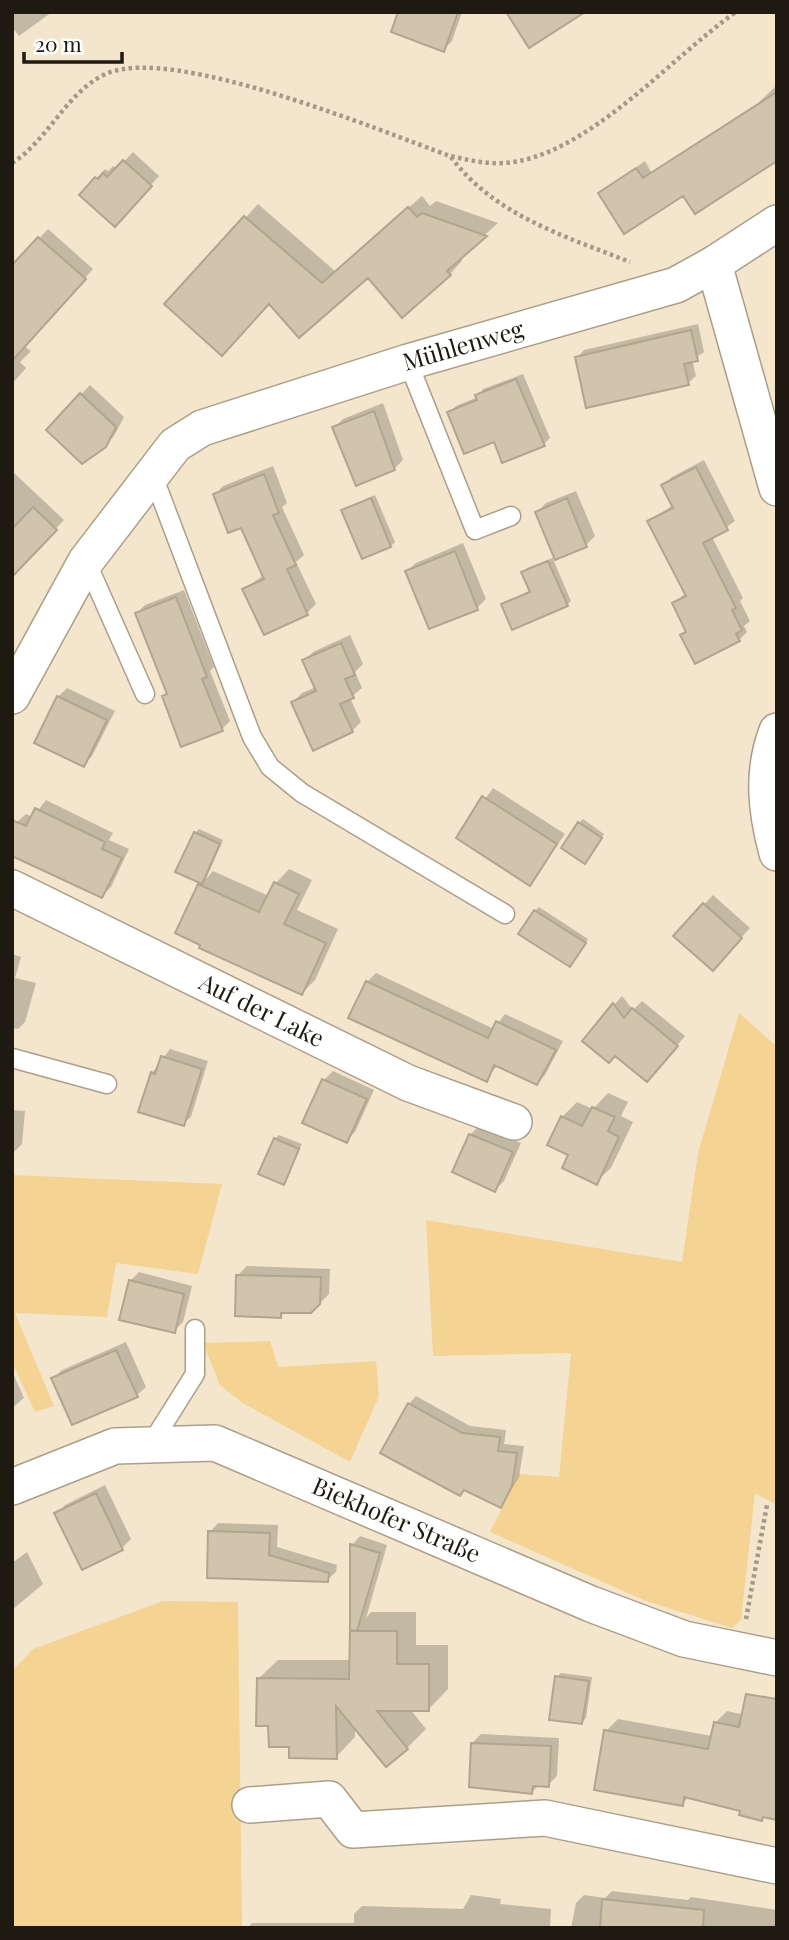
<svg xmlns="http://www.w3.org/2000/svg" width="789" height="1940" font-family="'Playfair Display',serif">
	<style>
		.green { fill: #f5d392 }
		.shadow { fill: #0003 }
		.building { fill: #d1c4ac; stroke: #b1a58d; stroke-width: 2 }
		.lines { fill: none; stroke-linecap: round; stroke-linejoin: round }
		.service-casing { stroke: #ac9f88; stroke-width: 21 }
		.minor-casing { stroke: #ac9f88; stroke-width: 38 }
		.path { stroke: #a39986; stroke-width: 4.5; stroke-dasharray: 3.5 3.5; stroke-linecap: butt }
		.service { stroke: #fff; stroke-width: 18 }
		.minor { stroke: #fff; stroke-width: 35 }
		.labels { text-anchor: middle; stroke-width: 5; stroke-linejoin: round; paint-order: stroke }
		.street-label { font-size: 24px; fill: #1e1a11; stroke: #fff }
	</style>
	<rect width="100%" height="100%" fill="#f3e6cd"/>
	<path class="green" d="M739,1013L777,1047V1505L755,1493L741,1620L732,1628L646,1601L490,1532L519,1474L559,1477L571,1353L433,1356L426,1220L682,1262L698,1153Z
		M12,1175L222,1184L198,1274L116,1263L107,1317L15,1313L54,1406L35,1412L12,1362Z
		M270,1341L278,1367L376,1361L379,1396L350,1462L241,1402L220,1385L203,1343Z
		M163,1601L238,1602L242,1928H12V1671L33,1649Z"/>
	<path class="shadow" d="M12,12H52L19,36L12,27Z
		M400,12H462L452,41L443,50Z
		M777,85V158L684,193H600L645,161L651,172L758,103Z
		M133,152L159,176L123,216L81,195L105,169L108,171L113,166L117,169Z
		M422,196L430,206L436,201L498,223L459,258L462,261L450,274L368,275L269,302L167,304L258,204L335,271Z
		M48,229L93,269L24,346L31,351L20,362L26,368L12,384V268Z
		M698,324L704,352L692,360L696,376L688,383L577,358L584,350Z
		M523,374L550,438L544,444L495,439L449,413L456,406L478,397L483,389Z
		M90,385L124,417L114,436L104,446L48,430Z
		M383,403L403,460L394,469L334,428L343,419Z
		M704,460L735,521L712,537L743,598L740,601L750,621L744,626L747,632L739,640L683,635L688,630L674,603L686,593L649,521L673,505L663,485L672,477Z
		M273,466L287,503L282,507L304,555L296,562L316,604L307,613L244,589L264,575L242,526L215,495L223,486Z
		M12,471L64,520L23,563L12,553Z
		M576,491L595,536L586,545L553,559L571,601L567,605L503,604L531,590L523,573L527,568L555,557L537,512L546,503Z
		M375,495L395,542L391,546L343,510Z
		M463,543L486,599L477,608L430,627L407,571L416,563Z
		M184,590L214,667L210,671L230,721L222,729L164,697L168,692L137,613L145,605Z
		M350,635L363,664L355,672L362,688L350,698L361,722L352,731L293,702L302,693L316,687L304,661L313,652Z
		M67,688L115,711L92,756L84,765L58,697Z
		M493,788L565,834L530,884L458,837Z
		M46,800L113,833L109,840L129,849L111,887L102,896L17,822L26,814L33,817Z
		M583,819L604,834L589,858L579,823Z
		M199,829L223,840L206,879L213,871L269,896L276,883L289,869L312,880L297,910L338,929L315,980L302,993L199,885L202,882L195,833Z
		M713,895L750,928L721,960L676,935Z
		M539,907L588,939L574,961L535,911Z
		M12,954L21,957L15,978L36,983L25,1022L18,1029L12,1028Z
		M376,973L494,1029L505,1014L563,1041L545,1075L537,1083L498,1065L486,1079L350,1017L367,982Z
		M622,996L633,1010L642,1001L685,1036L656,1071L614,1005Z
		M170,1049L208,1061L191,1117L183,1124L152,1073Z
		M333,1071L374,1090L355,1132L346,1141L324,1080Z
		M608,1093L628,1102L621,1116L633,1122L611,1168L596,1182L562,1117L577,1102L593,1109Z
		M12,1110L25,1111L22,1144L14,1152Z
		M479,1126L521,1143L504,1181L495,1190L455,1171L470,1135Z
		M279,1135L302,1144L283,1183L275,1139Z
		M247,1266L330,1269L329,1294L311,1312L286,1311L281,1316L238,1275Z
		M139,1272L192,1286L183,1322L174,1331L130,1281Z
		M126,1342L146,1387L137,1395L53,1379L62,1370Z
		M12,1371L24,1398L12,1408Z
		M416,1396L470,1426L506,1430L504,1444L524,1446L519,1477L501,1506L409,1404Z
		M105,1485L131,1539L122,1548L57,1514L65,1505Z
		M218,1523L278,1525L277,1547L337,1565L336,1572L327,1580L210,1532Z
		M360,1536L387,1545L366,1618L371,1612H416V1645H448V1689L429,1709H410L426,1729L407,1748L355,1726V1737L336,1757L291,1745L270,1724L258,1679L278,1660H351V1632L354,1629L352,1545Z
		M27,1552L43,1584L12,1610V1563Z
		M561,1673L592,1677L586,1718L582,1722L557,1677Z
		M727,1711L770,1721L765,1815L761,1819L742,1810L690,1796L682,1804L606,1731L618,1719L712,1736L716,1722Z
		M481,1734L559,1738L557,1776L548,1785H539L532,1792L472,1743Z
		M612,1891L688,1900L691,1897L777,1910L776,1928H571L576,1903L584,1895L605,1898Z
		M471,1895L501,1899L500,1904L551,1909L550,1928H247L252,1923H354V1914L362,1906L463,1909Z"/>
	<path class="building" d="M398,12H458L444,52L391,32Z
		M506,12H585L529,48Z
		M777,92V161L695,214L683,196L624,234L598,193L636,168L643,178Z
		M123,160L152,186L115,227L79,195L95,177L98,179L103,173L107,177Z
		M408,207L417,217L422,213L487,236L447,271L451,275L402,318L368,278L299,338L269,304L222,356L164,304L244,216L322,283Z
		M38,237L86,279L12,361V265Z
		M691,330L698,361L684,364L689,385L586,408L575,357Z
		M516,379L545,446L502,463L494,442L464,454L447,412L477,400L475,395Z
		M80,393L116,427L106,447L82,464L46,430Z
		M374,411L395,470L356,486L332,427Z
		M696,467L728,530L703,543L736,608L732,610L742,630L736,634L740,641L695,664L680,635L686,632L672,603L686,596L647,521L673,508L661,485Z
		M264,474L279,513L273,515L296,565L287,569L308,615L264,635L242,589L264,579L241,528L228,533L213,494Z
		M371,498L391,547L362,559L341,510Z
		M567,498L587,547L555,560L535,512Z
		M33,507L57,530L12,577V529Z
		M455,551L478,610L429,629L405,571Z
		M548,561L568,606L512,630L501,604L530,592L521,572Z
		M176,597L207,677L202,679L223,731L181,747L162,696L167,694L135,613Z
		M341,643L355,675L345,679L354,698L340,704L353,732L313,751L291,702L316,691L302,660Z
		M57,696L107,720L84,767L34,743Z
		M482,796L557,844L530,886L456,838Z
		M35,808L105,842L102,849L122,858L102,898L12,856V820L26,826Z
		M578,822L602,838L585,864L561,848Z
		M194,832L220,844L202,884L175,872Z
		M274,882L299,894L284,924L326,943L302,995L199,948L200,945L175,933L198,884L259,912Z
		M703,903L742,938L713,971L673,936Z
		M534,910L586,943L570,967L518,934Z
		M366,981L488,1038L496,1021L556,1050L537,1085L494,1065L487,1082L348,1018Z
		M613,1003L624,1018L632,1008L678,1046L647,1082L615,1056L609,1063L582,1041Z
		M161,1056L202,1069L184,1126L138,1112L151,1072L155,1074Z
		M322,1079L367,1099L347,1143L302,1123Z
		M592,1107L615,1117L608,1131L619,1137L597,1185L562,1168L568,1155L547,1145L561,1116L582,1126Z
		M469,1134L513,1152L495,1192L452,1172Z
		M274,1138L299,1149L284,1185L258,1174Z
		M236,1275L321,1277L320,1304L311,1313H281V1318L235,1316Z
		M129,1280L184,1294L175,1333L119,1320Z
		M116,1350L138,1397L72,1425L51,1378Z
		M408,1403L462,1433L500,1437L498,1451L517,1453L512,1486L501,1508L464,1490L460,1496L380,1453Z
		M96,1493L123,1550L82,1570L54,1513Z
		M208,1531L270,1533L269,1555L329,1573L328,1582L207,1578Z
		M350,1544L380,1553L357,1631L350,1630Z
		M350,1631H397V1664H429V1711H377L408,1749L386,1767L336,1706L337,1759L289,1758V1747H269L268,1726H256L257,1678L349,1679Z
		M555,1676L589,1681L582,1724L549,1720Z
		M746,1694L777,1699V1820L763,1817L762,1821L739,1815L740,1811L684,1797L683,1806L594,1790L604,1730L708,1749L714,1722L739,1727Z
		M471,1743L551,1746L549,1787L533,1786L532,1794L469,1787Z
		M602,1899L704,1910L703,1928H600Z"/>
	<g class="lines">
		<g class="service-casing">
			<path id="service" d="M408,362L475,530L511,516
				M152,473L252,737L270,767L302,793L505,914
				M86,561L145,694
				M12,1058L107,1084
				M151,1444L195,1374V1329"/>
		</g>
		<g class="minor-casing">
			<g id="minor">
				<path d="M714,264L777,488"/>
				<path id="s1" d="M12,696L86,561L175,445L202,428L408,362L676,285L714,264L777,223"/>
				<path d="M777,731C761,772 766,812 777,853"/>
				<path id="s2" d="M12,888L408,1083L514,1122"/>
				<path id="s3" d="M12,1487L115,1446L215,1443L591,1604L684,1639L777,1658"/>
				<path d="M250,1805L329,1799L353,1830L545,1818L777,1866"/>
			</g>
		</g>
		<path class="path" d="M451,157C494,215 564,236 630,262
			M12,163C49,140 67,90 108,73C176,46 378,130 450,156C468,160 485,164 503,163C585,159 671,57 736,12
			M746,1619L767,1505"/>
		<use href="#service" class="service"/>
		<use href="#minor" class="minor"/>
	</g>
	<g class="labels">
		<g class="street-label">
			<text dy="8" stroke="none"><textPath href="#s1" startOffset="606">Mühlenweg</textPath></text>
			<text dy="8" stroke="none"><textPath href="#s2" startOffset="278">Auf der Lake</textPath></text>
			<text dy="8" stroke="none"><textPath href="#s3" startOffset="408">Biekhofer Straße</textPath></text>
		</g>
	</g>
	<rect width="789" height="1940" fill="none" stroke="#1e1a11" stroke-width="28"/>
	<path d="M24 52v10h98v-10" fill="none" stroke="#1e1a11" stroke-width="3.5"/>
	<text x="35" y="52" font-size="21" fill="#1e1a11" stroke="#ffffff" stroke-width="5" paint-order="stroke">20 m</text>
</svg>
